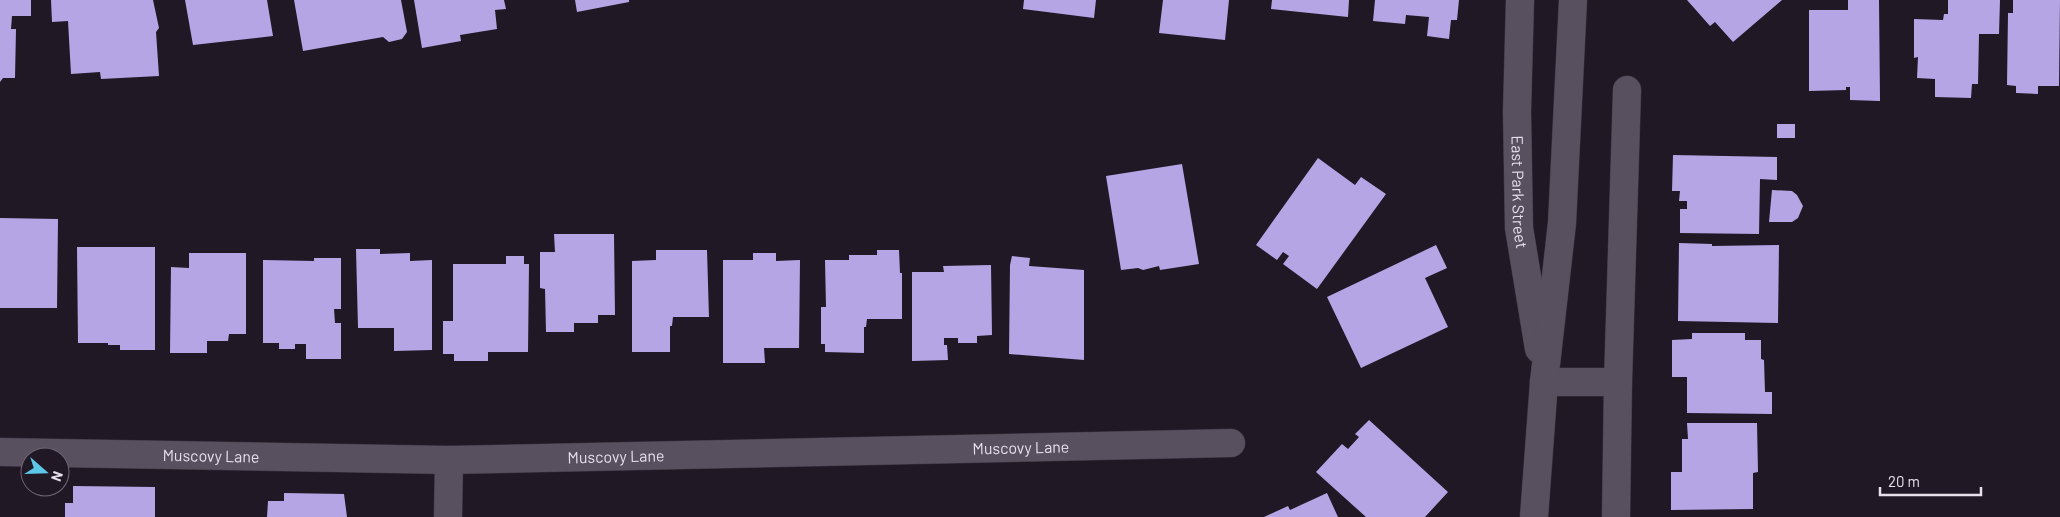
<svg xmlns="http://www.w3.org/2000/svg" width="2060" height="517" font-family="Barlow,sans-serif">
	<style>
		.building { fill: #b6a5e5 }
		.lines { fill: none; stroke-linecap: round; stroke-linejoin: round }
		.minor-casing { stroke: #3a343f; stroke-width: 29 }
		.minor { stroke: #584f5f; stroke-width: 28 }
		.labels { text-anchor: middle; stroke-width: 5; stroke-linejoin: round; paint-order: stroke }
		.street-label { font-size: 16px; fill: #e5e0ea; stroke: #211826 }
	</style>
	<rect width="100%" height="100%" fill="#211826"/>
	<path class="building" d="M0,0H31V16H12L11,29H16L15,78H3L0,82Z
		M51,0H153L159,28L156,32L159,76L101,79L100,72L71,74L68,21L52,22Z
		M185,0H267L273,36L193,45Z
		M294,0H401L407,32L402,39L389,42L383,37L303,51Z
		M414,0H504L506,9L495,10L497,29L460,35L461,41L422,48Z
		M575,0H629V2L577,12Z
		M1024,0H1096L1094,18L1023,9Z
		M1163,0H1229L1225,40L1159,33Z
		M1272,0H1349L1348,17L1271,9Z
		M1375,0H1459L1457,20H1451L1449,39L1427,36L1429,17L1406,15L1405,24L1373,21Z
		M1687,0H1782L1733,42L1715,22L1710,26Z
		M1848,0H1879L1880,101L1850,100V87H1846V90L1809,91V10H1848Z
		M1948,0H2000L1999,34H1979L1978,84H1972L1971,98L1935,97V79L1917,78L1918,57L1914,58V19L1943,20L1944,14H1948Z
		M2013,0H2060L2059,86H2038V94L2016,93V86L2007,85L2008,13H2013Z
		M1777,124H1795V138H1777Z
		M1673,155L1777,157V180L1760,179L1759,234L1680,233V209H1687V201H1679L1680,191H1672Z
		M1318,158L1355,185L1361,177L1386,194L1317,289L1283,264L1289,256L1283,252L1277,260L1256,245Z
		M1182,164L1199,264L1160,270L1159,266L1143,270L1138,268L1121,270L1106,176Z
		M1772,190L1792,191L1797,195L1803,206L1798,218L1792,222H1769Z
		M0,218L58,219L57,308H0Z
		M554,234H614L615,315H598V323H574V332H546L545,289L540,288V252H555Z
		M1679,243L1712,244V246L1779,245L1778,323L1678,321Z
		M1436,245L1447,268L1425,278L1448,327L1361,368L1327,297Z
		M77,247H155V350H120V345H108V343H78Z
		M356,249H380V254L410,253V261L432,260V350L394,351V328H358Z
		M656,250H707L709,317H673L672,326H670V352H632V261L656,260Z
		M877,250H899L900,273H902V319H867L866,327H864V353L825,352V344H821V307H826L825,260H849V255H877Z
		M189,253H246V334H229L228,341H207V353H170L171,267L189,268Z
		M753,253H776V261L800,260L799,348H764L765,363H723V260H753Z
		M506,256H524V264H529L528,352H488V361H454V354H443V321H453V264H506Z
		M1012,256L1030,258L1029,266L1084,270V360L1009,354L1010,265Z
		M314,258H341V309H334L335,323H341V359H306V344H295V349H279V343H263V260L314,261Z
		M991,265L992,335L977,336V343H958V338H944V345H947L948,360L912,361V272H944L943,266Z
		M1692,333H1745V340H1761V359L1764,360L1765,392H1772V414L1687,413V377H1672V340L1692,339Z
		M1369,420L1448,492L1425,517H1366L1316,472L1342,444L1348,449L1359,437L1355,434Z
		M1687,423H1757L1758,472L1753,473V509L1671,510V472H1682V439H1688Z
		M73,486L155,487V517H65V503H73Z
		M284,493L344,494L347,517H267L268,501H284Z
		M1327,493L1338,517H1264L1288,506L1290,510Z"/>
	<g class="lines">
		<g class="minor-casing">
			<g id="minor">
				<path id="s1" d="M1520,0L1517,112L1519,228L1539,349"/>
				<path d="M1544,382H1618"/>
				<path id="s2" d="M0,452L449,460L1231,443"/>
				<path d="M448,517L449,460"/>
				<path d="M1534,517L1544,382L1562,223L1573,0"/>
				<path d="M1616,517L1618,382L1627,90"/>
			</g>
		</g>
		<use href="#minor" class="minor"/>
	</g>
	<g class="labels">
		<g class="street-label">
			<text dy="6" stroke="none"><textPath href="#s1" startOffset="192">East Park Street</textPath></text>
			<text dy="6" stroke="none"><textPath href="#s2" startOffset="1021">Muscovy Lane</textPath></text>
			<text dy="6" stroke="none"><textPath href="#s2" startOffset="211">Muscovy Lane</textPath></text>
			<text dy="6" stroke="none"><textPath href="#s2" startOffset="616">Muscovy Lane</textPath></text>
		</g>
	</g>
	<g transform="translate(45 472) rotate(110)"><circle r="24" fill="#211826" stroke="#6f6874"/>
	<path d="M0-4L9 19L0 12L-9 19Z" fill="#5dc7e8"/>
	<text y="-8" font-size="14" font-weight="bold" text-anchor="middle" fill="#e5e0ea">N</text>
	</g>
	<path d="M1880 487v8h101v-8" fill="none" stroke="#e5e0ea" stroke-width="2.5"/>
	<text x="1888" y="487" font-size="15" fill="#e5e0ea" stroke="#211826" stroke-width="4" paint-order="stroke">20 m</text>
</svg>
